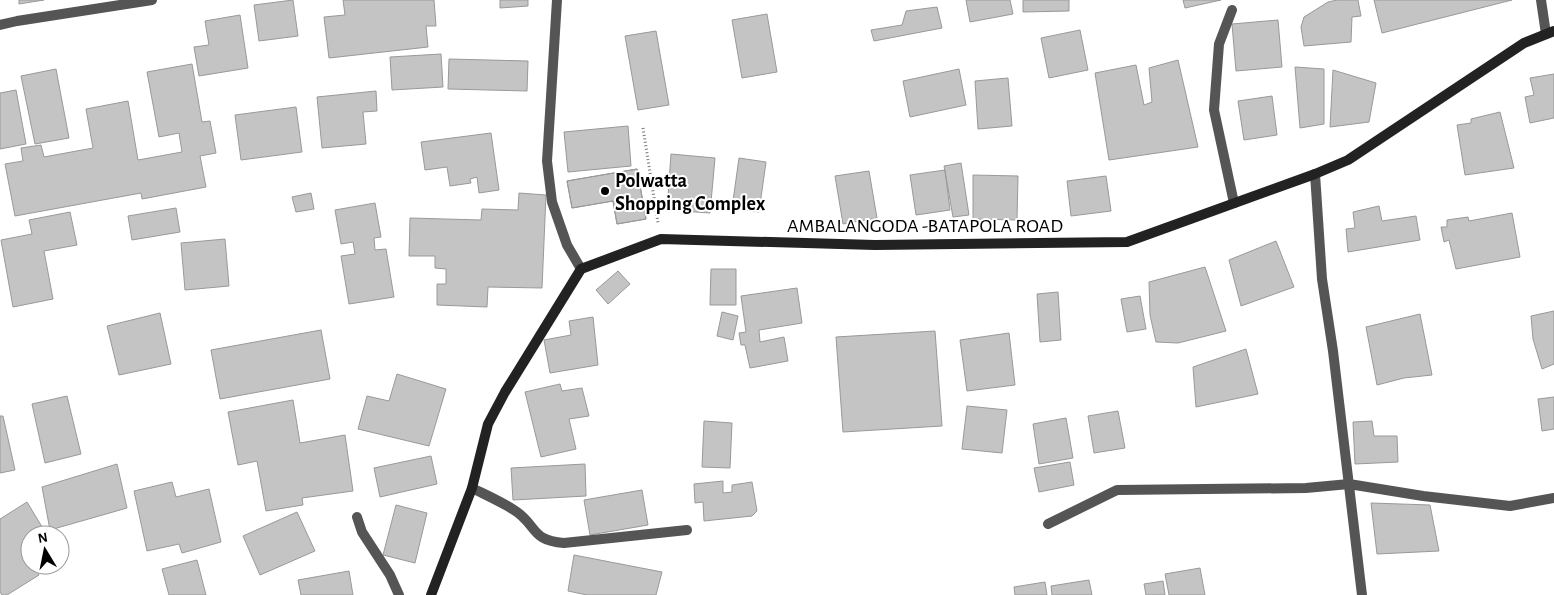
<svg xmlns="http://www.w3.org/2000/svg" width="1554" height="595" font-family="'Alegreya Sans',sans-serif">
	<style>
		.building { fill: #c4c4c4; stroke: #999 }
		.lines { fill: none; stroke-linecap: round; stroke-linejoin: round }
		.path { stroke: #777; stroke-width: 3; stroke-dasharray: 1 2.5; stroke-linecap: butt }
		.service { stroke: #555; stroke-width: 10 }
		.minor { stroke: #555; stroke-width: 10 }
		.tertiary { stroke: #555; stroke-width: 10 }
		.secondary { stroke: #222; stroke-width: 10 }
		.poi-dot { fill: #000; stroke: #fff; stroke-width: 2 }
		.labels { text-anchor: middle; stroke-width: 4; stroke-linejoin: round; paint-order: stroke }
		.poi-label { font-size: 20px; font-weight: bold; fill: #000; stroke: #fff; text-anchor: start }
		.street-label { font-size: 20px; fill: #000; stroke: #fff }
	</style>
	<rect width="100%" height="100%" fill="#fff"/>
	<path class="building" d="M19,0H44L19,4Z
		M293,0L298,36L259,41L254,5Z
		M343,0H434L436,26H426L428,47L329,58L324,17L345,15Z
		M500,0H528V6L500,8Z
		M966,0H1010L1013,14L970,22Z
		M1023,0H1069V11L1023,12Z
		M1183,0H1221L1185,8Z
		M1337,0H1358L1361,16L1352,17L1351,42L1304,46L1301,27L1304,17L1328,2Z
		M1374,0H1512L1382,33Z
		M937,7L942,28L874,41L871,30L902,25L906,11Z
		M767,14L777,72L742,78L732,20Z
		M240,15L248,68L199,76L194,47L209,45L205,21Z
		M1278,20L1282,67L1236,71L1232,24Z
		M1080,30L1088,70L1049,78L1041,38Z
		M656,31L669,105L638,110L625,36Z
		M441,54L443,87L392,90L390,57Z
		M449,59L528,61L527,91L448,89Z
		M1178,60L1198,147L1109,160L1095,73L1136,65L1144,105L1152,102L1149,68Z
		M192,64L202,122L210,121L216,153L200,156L206,187L142,199L141,193L15,216L5,164L23,161L21,148L41,145L44,157L93,148L86,109L128,101L138,160L182,152L179,133L159,137L147,72Z
		M1295,67L1324,69V124L1300,128Z
		M56,69L69,138L35,144L21,76Z
		M959,69L966,105L910,117L903,81Z
		M1333,70L1376,83L1369,122L1330,127Z
		M1554,74V118L1530,123L1525,97L1534,95L1530,78Z
		M1008,78L1012,126L978,129L975,81Z
		M16,90L26,144L0,149V93Z
		M376,91L377,111L363,112L366,144L322,148L317,97Z
		M1272,96L1277,135L1244,140L1238,101Z
		M296,107L302,152L241,160L235,115Z
		M1500,112L1514,168L1465,175L1457,125L1471,123V119Z
		M628,126L631,166L568,172L564,132Z
		M491,133L499,190L479,193L477,177L470,179L471,183L450,186L447,167L425,170L421,142Z
		M671,154L715,158L710,213L667,210Z
		M739,158L766,162L759,212L732,208Z
		M961,163L969,215L953,217L944,166Z
		M637,169L646,219L617,224L613,201L572,208L567,181Z
		M637,169L646,219L617,224L613,201L572,208L567,181Z
		M945,170L950,210L916,215L910,175Z
		M869,171L877,218L843,224L835,176Z
		M973,175L1018,176L1017,220L973,219Z
		M1106,176L1111,211L1071,216L1067,181Z
		M311,193L314,209L296,212L292,197Z
		M519,193L546,195L542,288L488,287L487,307L437,305V284H446V269L435,268V256H409L410,218L481,220L482,209L518,210Z
		M375,203L381,237L374,238L375,250L386,249L394,297L349,304L341,256L355,254L353,242L341,244L335,210Z
		M1379,206L1382,221L1416,216L1420,240L1348,252L1346,229L1355,228L1353,212Z
		M176,208L180,232L132,240L128,216Z
		M70,212L77,245L44,251L53,299L13,307L1,240L32,234L29,220Z
		M1512,213L1520,257L1456,269L1449,240L1444,242L1441,227H1447V220L1468,217L1469,221Z
		M225,239L229,286L185,290L181,243Z
		M1276,241L1294,287L1241,306L1229,260Z
		M1205,267L1226,331L1178,343L1156,342L1150,315L1149,282Z
		M711,269H736V305H710Z
		M618,271L630,284L608,304L596,290Z
		M797,288L802,323L759,330L760,342L784,337L788,361L750,368L745,345H741L739,333L746,332L741,296Z
		M1058,292L1061,340L1040,342L1037,294Z
		M1140,296L1146,329L1127,332L1121,299Z
		M1554,311V364L1542,369L1533,339L1531,316Z
		M722,312L738,316L733,340L717,336Z
		M160,313L171,364L119,375L107,326Z
		M1420,314L1432,375L1404,378L1377,385L1366,327Z
		M593,317L598,365L550,373L544,340L571,335L569,321Z
		M321,330L330,379L220,399L211,350Z
		M935,331L942,426L843,432L836,337Z
		M1009,333L1015,385L967,391L960,340Z
		M1246,349L1258,394L1196,407L1193,367Z
		M397,374L446,389L429,446L358,429L367,396L389,401Z
		M560,384L562,391L582,388L589,416L569,419L576,449L541,457L525,392Z
		M67,396L81,454L45,463L32,404Z
		M1554,397V429L1542,431L1538,399Z
		M293,400L300,443L345,435L353,491L302,498L303,505L266,511L257,461L238,465L228,412Z
		M967,406L1007,410L1002,453L962,449Z
		M1118,411L1125,448L1094,453L1088,416Z
		M0,416H3L15,470L0,473Z
		M1066,418L1073,458L1039,464L1033,424Z
		M704,421L732,423L730,468L702,467Z
		M1372,421L1374,436H1397L1398,462L1355,464L1353,422Z
		M431,456L437,484L380,497L374,468Z
		M1070,462L1074,485L1039,492L1034,468Z
		M117,464L127,508L50,530L42,487Z
		M585,464L586,496L513,500L511,468Z
		M723,481V493L732,492V485L752,482L757,511L752,516L704,521L703,502L695,503L694,484Z
		M172,482L176,497L209,489L221,542L182,553L179,544L147,551L134,491Z
		M642,490L648,525L590,535L584,500Z
		M27,502L47,535H30V546L24,550L30,560V565H33L39,575L7,595H2L0,592V519Z
		M1371,503L1430,505L1439,551L1377,554Z
		M396,505L427,513L415,563L383,555Z
		M297,512L315,551L260,575L243,536Z
		M574,555L662,572L656,595H587L568,591Z
		M197,560L206,595H169L162,569Z
		M1200,568L1205,595H1169L1165,574Z
		M349,571L353,595H301L298,580Z
		M1089,580L1092,595H1052L1051,586Z
		M1163,581L1165,595H1146L1144,584Z
		M1045,582L1047,595H1015L1014,587Z"/>
	<g class="lines">
		<path class="path" d="M643,128L658,223"/>
		<path class="service" d="M357,517L362,532L390,575L399,595"/>
		<path class="minor" d="M1541,0L1546,34
			M1232,10L1219,44L1214,110L1234,203
			M0,25L17,21L152,0
			M1315,174L1322,279L1333,351L1362,595
			M472,488C486,495 500,501 514,510C537,524 530,541 564,543L687,530
			M1048,524L1117,490L1306,488L1349,484L1423,496L1510,506L1554,498"/>
		<path class="tertiary" d="M557,0L547,161L552,202L567,245L581,269"/>
		<path class="secondary" d="M431,595L472,488L488,424L505,392L581,269L661,239L875,245L1127,242L1315,174L1348,160L1524,43L1554,31"/>
	</g>
	<circle class="poi-dot" cx="605" cy="191" r="5"/>
	<g class="labels">
		<g class="poi-label">
			<text x="615" y="187">Polwatta<tspan x="615" dy="23">Shopping Complex</tspan></text>
		</g>
		<g class="street-label">
			<text x="925" y="232">AMBALANGODA -BATAPOLA ROAD</text>
		</g>
	</g>
	<g transform="translate(45 550) rotate(350)"><circle r="24" fill="#ffffff" stroke="#999999"/>
	<path d="M0-4L9 19L0 12L-9 19Z" fill="#000000"/>
	<text y="-8" font-size="14" font-weight="bold" text-anchor="middle" fill="#000000">N</text>
	</g>
</svg>
